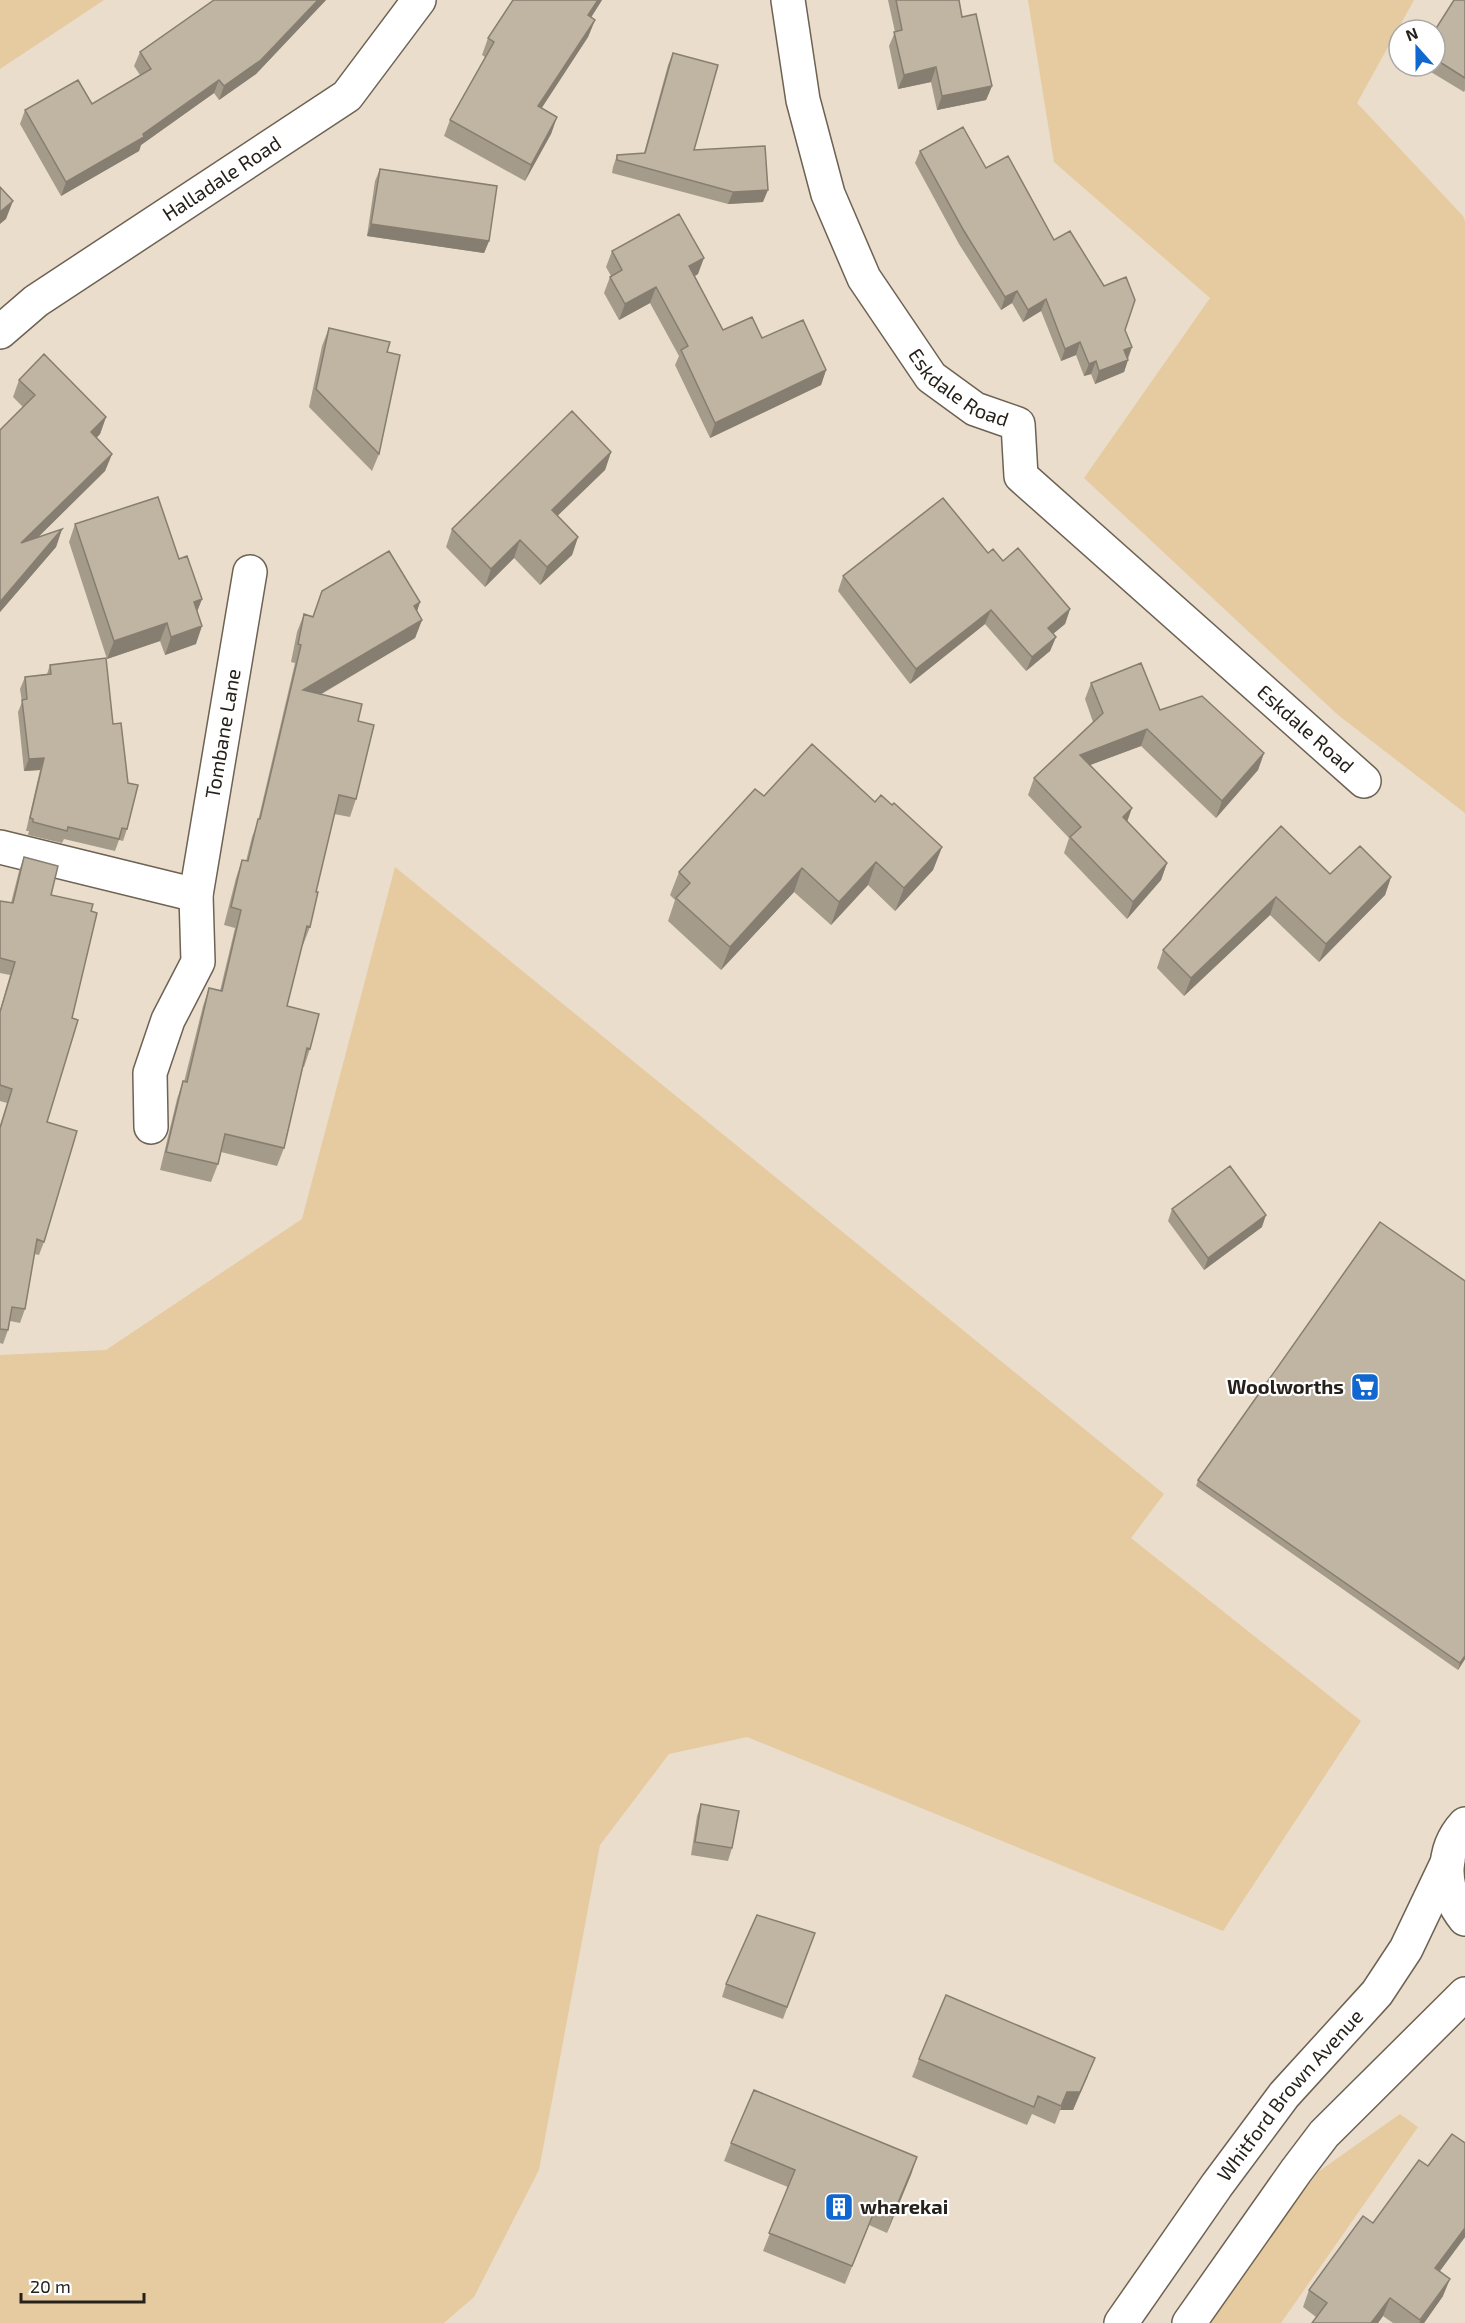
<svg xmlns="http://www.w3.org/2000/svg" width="1465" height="2323" font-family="'Exo 2',sans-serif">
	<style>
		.green { fill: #e6caa0 }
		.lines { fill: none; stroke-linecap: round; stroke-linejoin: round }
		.minor-casing { stroke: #6d6253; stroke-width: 36 }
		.major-casing { stroke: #6d6253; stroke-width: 36 }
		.minor { stroke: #fff; stroke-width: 33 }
		.major { stroke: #fff; stroke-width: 33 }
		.wall { fill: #a59b8b }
		.shaded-wall { fill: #867e71 }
		.building { fill: #c0b4a2; stroke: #867e71; stroke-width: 1.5 }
		.labels { text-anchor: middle; stroke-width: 4.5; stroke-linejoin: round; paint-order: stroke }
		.street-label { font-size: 20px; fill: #26221b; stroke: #fff }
		.poi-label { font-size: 20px; font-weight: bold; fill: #26221b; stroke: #fff; text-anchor: end }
	</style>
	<rect width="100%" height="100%" fill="#eaddcb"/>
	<path class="green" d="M0,0H104L0,69Z
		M1028,0H1414L1357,103L1463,216L1465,221V813L1338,715L1084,478L1210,298L1054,162Z
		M395,867L1164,1494L1131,1538L1361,1721L1223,1931L747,1737L669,1754L600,1845L539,2170L474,2297L444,2323H0V1355L106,1350L302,1219Z
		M1400,2114L1418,2127L1281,2323H1211L1272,2232L1318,2172Z"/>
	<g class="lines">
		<g class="minor-casing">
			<g id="minor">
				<path id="s1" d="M788,0L803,100L828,194L864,278L931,377L975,409L1018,424L1021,476L1364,781"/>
				<path id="s2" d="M0,332L36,301L347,96L419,0"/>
				<path d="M0,847L196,895"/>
				<path id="s3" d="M151,1127L150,1073L168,1020L198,962L196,895L250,572"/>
			</g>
		</g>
		<g class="major-casing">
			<g id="major">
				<path d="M1465,1824C1440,1851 1442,1891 1465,1919"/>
				<path id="s4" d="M1121,2323L1217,2185L1284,2095L1377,1993L1406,1949L1448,1861"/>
				<path d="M1189,2323L1296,2171L1324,2134L1465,1994"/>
			</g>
		</g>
		<use href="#minor" class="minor"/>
		<use href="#major" class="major"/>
	</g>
	<path class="wall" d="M214,0H326L256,74L219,100L214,93L141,145L139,151L61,196L20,124L25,110L92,104L140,75L134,66L140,52Z
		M602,0L591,17L595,20L588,37L541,108L557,117L551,134L525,181L444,136L450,120L485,57L482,55L488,38Z
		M888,0H959L962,17L992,86L986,100L937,110L931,82L898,89L889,46L895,32Z
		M1465,0V90L1464,92L1421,66H1435V30Z
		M673,53L694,150L763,202L728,204L612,173L613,167L617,155L644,153L668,65Z
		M920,151L986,168L1054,240L1125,330L1132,347L1124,372L1095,384L1091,374L1084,376L1076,355L1061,361L1041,311L1023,322L1012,303L1001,310L959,244L915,163Z
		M380,169L489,241L484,253L367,236L375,181Z
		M612,251L698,274L695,276L723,330L762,338L826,370L821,385L710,438L675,365L679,356L650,303L619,320L604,293L610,277L611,276L606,267Z
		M329,328L387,352L379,454L372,471L309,407L322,346Z
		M19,380L106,417L100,434L96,438L112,454L105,471L38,537L62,529L56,547L0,612L23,407L13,397Z
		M611,452L605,470L557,516L578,537L572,555L540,585L514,558L485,587L446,547L452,529Z
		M75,524L179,559L202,599L197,611L196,644L165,655L160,641L107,659L69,542Z
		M1003,561L1070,609L1065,624L1053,634L1056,637L1050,651L1026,671L985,624L910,684L838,591L843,576Z
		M322,591L420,602L417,611L422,620L415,638L320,695L358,721L356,799L350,817L334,814L316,892L310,927L303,945L302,944L287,1006L310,1049L304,1067H303L284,1148L277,1166L221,1152L218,1164L211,1182L160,1170L177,1099L183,1081L184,1082L203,1006L209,988L220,991L235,928L224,925L236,878L242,860L246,861L252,837L258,821L295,663L291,662L297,632L304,614L313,616Z
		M50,665L113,724L127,829L123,841L119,840L115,851L64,839L62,843L28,835L29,831H26L40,770L24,771L18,712L22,702L20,689L25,677L47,674Z
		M1091,683L1264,753L1258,770L1216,818L1141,746L1090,765L1127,821L1167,863L1161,880L1127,919L1064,853L1069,838L1028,795L1034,778L1093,722L1085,699Z
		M764,796L875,802L942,847L933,870L895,911L868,885L831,925L794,892L721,970L668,921L675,900L670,895L679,872Z
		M1281,826L1330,874L1391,877L1385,895L1319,962L1270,915L1184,996L1157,968L1163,950Z
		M24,857L51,895L44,1242L39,1255L34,1254L25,1309L20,1323L10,1321L8,1330L3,1344L0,1343V1125L7,1103L0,1101V1010L10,975L0,973V901L11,903L19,871Z
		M1172,1209L1262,1227L1204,1270L1168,1221Z
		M1465,1281V1659L1458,1670L1196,1486L1198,1480Z
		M701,1804L732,1848L728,1861L691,1855L697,1816Z
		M815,1933L783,2019L722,1997L726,1984Z
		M919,2059L1088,2076L1073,2110H1060L1055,2124L1032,2114L1027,2125L912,2077Z
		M731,2143L917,2157L887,2233L869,2225L845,2284L763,2251L788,2187L724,2161Z
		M1465,2143V2237L1439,2271L1443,2296L1424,2323H1393L1383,2316L1378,2323H1312L1316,2317L1303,2307L1309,2290L1428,2166Z"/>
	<path class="shaded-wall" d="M318,0H326L256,74L219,100L224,86Z
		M598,0H602L582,32L588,15Z
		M595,20L588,37L532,123L538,106Z
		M936,67L931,82L898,89L904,75Z
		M219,80L214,93L141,145L139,151L61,196L66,182L143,134Z
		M992,86L986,100L937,110L942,96Z
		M557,117L551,134L525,181L531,165Z
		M768,190L763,202L728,204L733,192Z
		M13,201L6,219L0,224V212Z
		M371,224L489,241L484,253L367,236Z
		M704,258L698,274L684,282L689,266Z
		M656,287L650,303L619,320L625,304Z
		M1017,291L1012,303L1001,310L1005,297Z
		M1046,299L1041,311L1023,322L1028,310Z
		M1080,342L1076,355L1061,361L1065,349Z
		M1132,347L1127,359L1124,350Z
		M1128,360L1124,372L1095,384L1099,371Z
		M1096,361L1091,374L1084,376L1089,364Z
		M826,370L821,385L710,438L715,423Z
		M106,417L100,434L85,450L91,432Z
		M611,452L605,470L545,528L552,510Z
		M112,454L105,471L15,560L21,543Z
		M62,529L56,547L0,612V602Z
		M578,537L572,555L540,585L547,567Z
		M520,540L514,558L485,587L491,569Z
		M202,599L195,617L194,602Z
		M420,602L414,620V606Z
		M1070,609L1065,624L1043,642L1048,628Z
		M991,610L985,624L910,684L916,669Z
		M422,620L415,638L297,708L303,690Z
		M167,623L160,641L107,659L114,641Z
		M202,626L196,644L165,655L171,637Z
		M1056,637L1050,651L1026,671L1032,657Z
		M1147,729L1141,746L1074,771L1080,755Z
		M1264,753L1258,770L1216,818L1222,801Z
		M44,758L40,770L24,771L29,759Z
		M1132,808L1126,825L1123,817Z
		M942,847L933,870L895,911L904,888Z
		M876,862L868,885L831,925L839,902Z
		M1167,863L1161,880L1127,919L1133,902Z
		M802,868L794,892L721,970L730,947Z
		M1391,877L1385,895L1319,962L1326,944Z
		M1276,897L1270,915L1184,996L1191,978Z
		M1266,1215L1262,1227L1204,1270L1208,1258Z
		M1465,1656V1659L1458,1670L1460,1663Z
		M1095,2058L1073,2110H1060L1055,2124L1067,2092Z
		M917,2157L911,2175L887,2233L893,2215Z
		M1465,2228V2237L1429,2286L1435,2268Z
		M1450,2279L1443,2296L1424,2323H1419Z
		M1390,2298L1383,2316L1378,2323H1371Z"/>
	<path class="building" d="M214,0H318L261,60L224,86L219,80L143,134L144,137L66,182L25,110L78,80L92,104L151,69L140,52Z
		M513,0H598L588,15L595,20L538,106L557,117L531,165L450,120L494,42L488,38Z
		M896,0H959L962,17L976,14L992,86L942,96L936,67L904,75L894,32L902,30Z
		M1454,0H1465V78L1435,59V30Z
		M673,53L718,65L694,150L765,146L768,190L733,192L617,160V155L645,153Z
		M963,127L986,168L1008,156L1054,240L1070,231L1104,286L1126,277L1135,300L1125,330L1132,347L1124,350L1128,360L1099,371L1096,361L1089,364L1080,342L1065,349L1046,299L1028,310L1017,291L1005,297L964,231L920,151Z
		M380,169L497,186L489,241L371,224Z
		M0,187L13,201L0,212Z
		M679,214L704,258L689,266L723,330L752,317L762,338L803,320L826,370L715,423L681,350L688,346L656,287L625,304L610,277L622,270L612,251Z
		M329,328L390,342L387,352L400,355L379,454L316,389Z
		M44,354L106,417L91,432L112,454L21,543L62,529L0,602V430L35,395L19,380Z
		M572,411L611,452L552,510L578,537L547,567L520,540L491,569L452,529Z
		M158,497L179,559L187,556L202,599L194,602L202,626L171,637L167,623L114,641L75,524Z
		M943,498L988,553L993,549L1003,561L1018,548L1070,609L1048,628L1056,637L1032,657L991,610L916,669L843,576Z
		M389,551L420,602L414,606L422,620L303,690L362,704L358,721L374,725L356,799L339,795L316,892H318L310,927L307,926L287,1006L319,1014L310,1049L307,1048L284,1148L225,1134L218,1164L166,1152L183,1081L187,1082L209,988L222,991L241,910L231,907L242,860L248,861L258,819H260L301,645L298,644L304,614L313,617L322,591Z
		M106,658L113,724L121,723L128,783L138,785L127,829L122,828L119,839L68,827L67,831L33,822V819L30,818L44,758L29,759L22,700L27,699L25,677L51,674L50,665Z
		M1141,663L1160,710L1202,696L1264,753L1222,801L1147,729L1080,755L1132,808L1123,817L1167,863L1133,902L1070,837L1081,827L1034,778L1103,713L1091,683Z
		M812,744L875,802L881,795L892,805L894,803L942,847L904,888L876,862L839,902L802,868L730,947L676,898L690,883L679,872L755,789L764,796Z
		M1281,826L1330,874L1360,846L1391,877L1326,944L1276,897L1191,978L1163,950Z
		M24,857L58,866L51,895L93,904L91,911L97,913L72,1018L78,1020L47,1122L77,1131L44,1242L37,1239L25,1309L12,1307L8,1330L0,1329V1128L12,1089L0,1085V1012L15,962L0,958V901L13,903Z
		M1230,1166L1266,1215L1208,1258L1172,1209Z
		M1380,1222L1465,1281V1656L1460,1663L1198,1480Z
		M701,1804L739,1811L732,1848L695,1842Z
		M757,1915L815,1933L787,2007L726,1984Z
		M946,1995L1095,2058L1080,2092H1067L1061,2106L1038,2096L1034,2107L919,2059Z
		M754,2090L917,2157L893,2215L876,2207L852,2266L769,2233L795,2170L731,2143Z
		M1452,2134L1465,2143V2228L1435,2268L1450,2279L1420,2320L1390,2298L1371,2323H1312L1327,2303L1309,2290L1363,2216L1373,2223L1419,2160L1428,2166Z"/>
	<defs>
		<g id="supermarket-square" transform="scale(1.5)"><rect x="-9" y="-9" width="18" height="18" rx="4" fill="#1067d0" stroke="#fff"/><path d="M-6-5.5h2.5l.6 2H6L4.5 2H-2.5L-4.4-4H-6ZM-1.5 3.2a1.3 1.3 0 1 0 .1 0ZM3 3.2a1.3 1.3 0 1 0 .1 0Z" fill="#fff"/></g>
		<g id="building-square" transform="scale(1.5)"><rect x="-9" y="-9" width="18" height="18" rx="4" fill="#1067d0" stroke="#fff"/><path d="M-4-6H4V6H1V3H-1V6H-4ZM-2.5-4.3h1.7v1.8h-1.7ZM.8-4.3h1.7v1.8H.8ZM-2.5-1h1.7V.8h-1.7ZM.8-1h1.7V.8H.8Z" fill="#fff"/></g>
	</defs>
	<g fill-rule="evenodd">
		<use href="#supermarket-square" x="1365" y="1387"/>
		<use href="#building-square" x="839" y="2207"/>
	</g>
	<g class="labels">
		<g class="street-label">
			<text dy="7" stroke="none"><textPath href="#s2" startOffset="270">Halladale Road</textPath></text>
			<text dy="7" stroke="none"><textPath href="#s1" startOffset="438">Eskdale Road</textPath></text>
			<text dy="7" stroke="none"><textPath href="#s1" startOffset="942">Eskdale Road</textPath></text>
			<text dy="7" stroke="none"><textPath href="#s3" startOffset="406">Tombane Lane</textPath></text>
			<text dy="7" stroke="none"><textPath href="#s4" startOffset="284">Whitford Brown Avenue</textPath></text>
		</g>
		<g class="poi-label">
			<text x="1344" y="1394">Woolworths</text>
			<text x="860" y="2214" text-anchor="start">wharekai</text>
		</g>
	</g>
	<g transform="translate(1417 48) rotate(339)"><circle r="28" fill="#ffffff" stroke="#a8a7a4" stroke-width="1.5"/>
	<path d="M0-4.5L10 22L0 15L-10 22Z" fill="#1067d0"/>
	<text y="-9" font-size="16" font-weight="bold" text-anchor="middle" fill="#26221b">N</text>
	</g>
	<path d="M21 2293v9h123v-9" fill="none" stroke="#26221b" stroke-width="3"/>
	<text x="30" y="2293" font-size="18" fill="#26221b" stroke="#ffffff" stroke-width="4.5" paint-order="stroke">20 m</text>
</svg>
